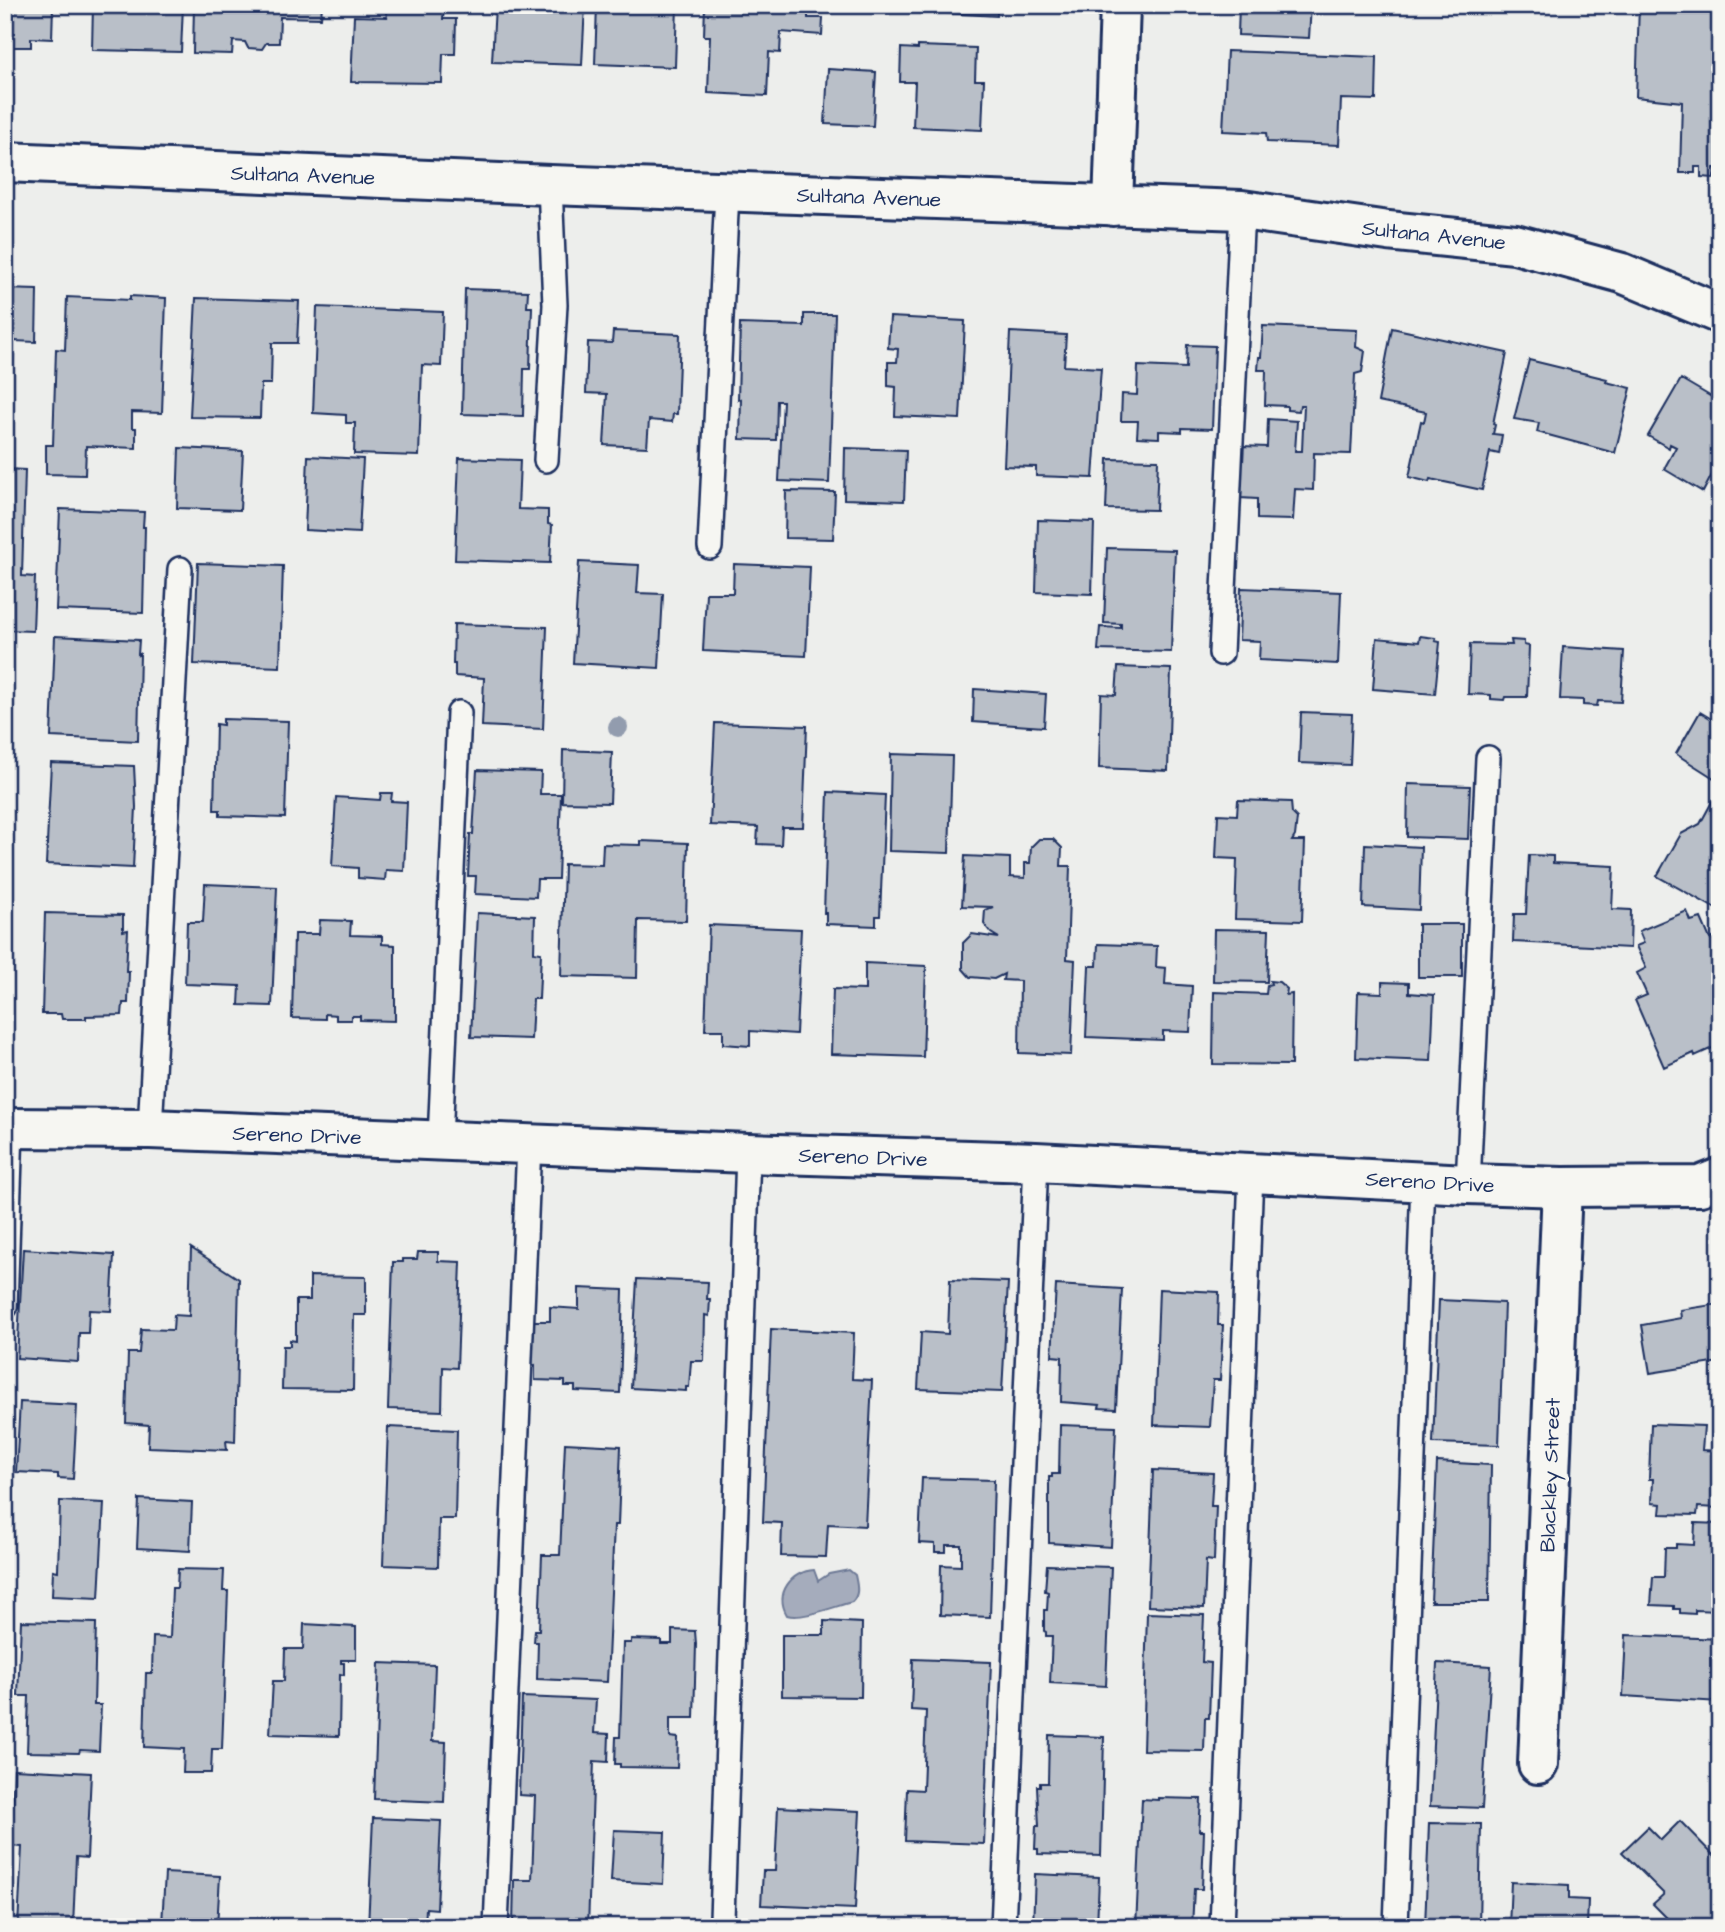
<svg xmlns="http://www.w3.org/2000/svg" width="1725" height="1932" font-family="'Architects Daughter',sans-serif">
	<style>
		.water { fill: #a5acbc; stroke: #6e7a96; stroke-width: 2 }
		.building { fill: #b9bfc8; stroke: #1b2f5e; stroke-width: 2 }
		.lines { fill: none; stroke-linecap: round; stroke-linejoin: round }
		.service-casing { stroke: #1b2f5e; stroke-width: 28 }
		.minor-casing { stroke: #1b2f5e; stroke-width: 44 }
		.tertiary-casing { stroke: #1b2f5e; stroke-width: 44 }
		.service { stroke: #f6f6f2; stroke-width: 23 }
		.minor { stroke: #f6f6f2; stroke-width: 38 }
		.tertiary { stroke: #f6f6f2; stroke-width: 38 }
		.tree { fill: #929cae }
		.labels { text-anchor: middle; stroke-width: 7; stroke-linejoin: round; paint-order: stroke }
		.street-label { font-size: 21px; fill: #1b2f5e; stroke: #f6f6f2 }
	</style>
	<rect width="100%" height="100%" fill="#edeeec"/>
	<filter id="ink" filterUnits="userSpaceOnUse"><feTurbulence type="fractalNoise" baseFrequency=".0143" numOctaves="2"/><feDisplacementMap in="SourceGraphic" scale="14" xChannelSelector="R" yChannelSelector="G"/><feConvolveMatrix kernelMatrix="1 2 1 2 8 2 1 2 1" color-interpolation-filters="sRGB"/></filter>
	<g filter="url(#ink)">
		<path class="water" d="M814,1570L818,1581L829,1574L849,1570L855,1575C857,1585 860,1594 852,1602C836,1606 801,1620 787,1615C774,1593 792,1571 814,1570Z"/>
		<path class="building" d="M5,5H53L52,39L31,38V47H5Z
			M93,5H183L181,52L92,50Z
			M194,5H322L321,18L280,17L279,43H266L262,49L248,48L245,42L233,41L232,54L193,53Z
			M384,5H444L443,19H456L455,54H443L442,83L351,82L354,16L387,17Z
			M495,5H585L582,65L492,62Z
			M597,5H677L675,67L595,64Z
			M705,5H808V18H823L822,35L781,32L780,53L769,52L767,96L708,93L710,36H704Z
			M893,5H997V16L893,10Z
			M1239,5H1311L1309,38L1238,35Z
			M1639,5H1720V174H1718V168H1714V178L1701,177V167H1695V173H1680L1682,102L1636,97Z
			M918,46L976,48L975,80H984L982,130L913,127L915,82H900L901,48L918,49Z
			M1227,51L1377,57L1376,100L1341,99L1339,145L1267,142L1266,133L1223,131Z
			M828,69L876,72L873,126L825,124Z
			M5,289L37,290L36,342L14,341L13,363H5Z
			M465,289L528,291L527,307H532L530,369H524L523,416L462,414Z
			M130,296L166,298L162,413L132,412V428H136V448L86,446L85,475L46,474V445H53L56,349L65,350L67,297L130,300Z
			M196,298L299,301L297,343H272L271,384H261L260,418L190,417Z
			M317,307L443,312L441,366L422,365L419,456L354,454L355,423H346V415L313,413Z
			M804,314H835L829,483L779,481L783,401H777L776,440L740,439L741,399L738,400L740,324L804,326Z
			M890,317L965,321L960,419L895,416L896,387L888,386V362H897L898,349L888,348Z
			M1263,326L1357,330L1356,347L1365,351L1362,372L1355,374L1351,454L1314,453L1313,490L1295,489L1293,520L1257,519V499L1240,498L1242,446L1267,447L1268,419L1297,421L1295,451H1302L1304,405H1300L1299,411L1287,410V406L1265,405L1266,370H1258L1259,357H1261Z
			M1392,328L1507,353L1493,424L1495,425L1493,434L1502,435L1499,454L1490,452L1482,490L1430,479L1429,482L1409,477L1421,421L1424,422L1426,412L1378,402Z
			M613,331L680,334L677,414H673L672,422L649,420L647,447L604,445L607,394L586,393L588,342L612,343Z
			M1010,332L1066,335L1064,366L1101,368L1093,478L1036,476V467L1004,466Z
			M1187,345L1215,346L1212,429L1182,428V432L1159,431V438L1137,437L1138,421H1121L1122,394L1137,395L1138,366L1186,368Z
			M1529,360L1607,379L1606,382L1631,388L1615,453L1537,432L1539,423L1514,419Z
			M1681,379L1720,402V472L1715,469L1703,492L1664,469L1676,447L1670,444L1669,448L1648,436Z
			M179,448L243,451L240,510L177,508Z
			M845,448L906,450L904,501L844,499Z
			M308,456L363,459L359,533L305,530Z
			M459,458L520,460L518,509L548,510V524L552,525L550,563L455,560Z
			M1108,459L1158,460L1156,510L1106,509Z
			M5,469L25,470L22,576L35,577L33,631L5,630Z
			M786,491L835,492L833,539L785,538Z
			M60,509L144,512L143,527H145L143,613L56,610Z
			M1038,520L1094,522L1092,594L1036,592Z
			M1107,548L1175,550L1171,652L1098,650L1100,627L1121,628V624L1104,623Z
			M579,562L639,565L637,593L663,594L659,668L573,663Z
			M198,563L283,566L280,667L194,664Z
			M734,564L810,567L806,656L703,651L706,593H733Z
			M1241,588L1341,592L1338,664L1259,660L1260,641L1239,640Z
			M454,624L547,627L543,729L482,726L484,678L455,676V664H453Z
			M55,636L139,640L138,655L140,654L138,741L51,737Z
			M1420,636L1436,638L1435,641L1440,642L1435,694L1373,689L1377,638L1419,642Z
			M1511,640L1524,641V645L1529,646L1527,697H1505L1504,700L1491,699V695L1468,694L1470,644L1512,645Z
			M1563,647L1624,651L1621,702L1598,701L1597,706L1583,705V700L1560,699Z
			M1118,667L1171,669L1168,771L1099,768L1101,694L1116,695Z
			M974,689L1046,694L1044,727L973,722Z
			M1301,712L1352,714L1350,765L1299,763Z
			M1700,712L1720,724V782L1676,754Z
			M223,719L288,721L285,818L220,816V810H214L216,724L223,725Z
			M715,723L807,726L803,827H782L781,845L757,844L758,827L710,825Z
			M563,750L612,752L610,803L562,802Z
			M891,754L952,756L949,853L889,851Z
			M51,763L134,766L136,807L133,868L46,864Z
			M477,770L541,772L540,794H561L558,879H537L536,897L475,894L476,876H468L470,834H473Z
			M1408,784L1470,786L1468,839L1407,837Z
			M828,792L885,795L880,916H876V926L826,924V913H824Z
			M381,793H392L391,801L407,802L404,871L386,870L385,880L358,878V868L332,866L336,797L380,800Z
			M1238,800L1291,802L1292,813L1297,818L1295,836L1292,841H1305L1302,921L1235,919L1237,859L1216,858L1218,814L1237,815Z
			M1713,800L1720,804V911L1657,876L1681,834L1700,824Z
			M1039,839H1053L1062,848L1061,866H1070L1067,959L1075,960L1071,1055L1019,1053L1020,981L1003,980L1004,974L994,979L970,977L963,969V943L972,934L999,938L991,933L984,924L985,910L993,907L962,906L965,856L1010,858V877L1025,878V863H1030L1031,847Z
			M641,841L688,843L686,921L638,920L637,978L561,976L564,864L602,865L603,844L641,845Z
			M1365,844L1421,847L1419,910L1363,907Z
			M1529,855L1553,856V863L1614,866L1612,909L1631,910L1630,948L1513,942L1514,914H1526Z
			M205,884L277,887L272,1006L239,1005L240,986L185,984L187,922H203Z
			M1687,911L1691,921L1701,918L1710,939L1720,935V1041L1719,1045L1695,1056L1694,1053L1664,1067L1635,1000L1647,995L1637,973L1646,968L1636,946L1644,943L1639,931Z
			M45,913L123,915V931L128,930L126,971H129L128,1003H123L122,1015L86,1016V1019H62L61,1014H42Z
			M477,913L535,916L534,952L541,953L539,999H533L531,1039L471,1037Z
			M320,920L351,921L350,935L382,936V944L395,945V1021L360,1020V1016H351V1020H336V1015L325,1014V1019L292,1018L294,934H319Z
			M1418,924H1462V977H1418Z
			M709,925L801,929L796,1034L750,1031V1046L723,1044V1030H705Z
			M1214,929L1269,930L1267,982L1213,981Z
			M1098,944L1157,946L1156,967L1166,968L1165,984L1192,986L1190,1032L1163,1031V1040L1086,1037L1089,966H1097Z
			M865,963L926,966L923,1057L831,1054L833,989L865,990Z
			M1270,981L1279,982L1287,989L1286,995L1292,994L1291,1065L1213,1064L1214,992L1266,994L1267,985L1271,984Z
			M1382,982L1409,983V993L1434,995L1431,1061L1356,1058L1358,992L1382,993Z
			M191,1248L239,1279L235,1442L226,1441L227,1450L148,1447L149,1425L126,1423L128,1353H139L141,1329L173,1330L174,1315L189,1316Z
			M23,1249L114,1255L111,1311L89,1310L88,1333H79L78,1362L17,1358Z
			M418,1252H438V1261L461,1262L457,1368L443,1367L442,1411L388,1409L393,1262H403V1259H417Z
			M310,1276L366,1277V1315H354L353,1390L282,1389L283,1346H290V1340L296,1341V1300H310Z
			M637,1279L708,1282L707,1299H710L709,1316L705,1315L704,1361H691L689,1387H686V1391L631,1388Z
			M950,1280L1008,1282L1002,1392L918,1389L921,1332L948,1334Z
			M1056,1285L1122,1289L1116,1409L1099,1408L1100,1405L1061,1402L1062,1357L1052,1356Z
			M579,1288L623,1290L620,1393L575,1391V1386H565V1381L535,1380V1365L530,1366L533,1321H550V1307L579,1309Z
			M1159,1289L1219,1292L1218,1325H1223L1220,1380H1213L1210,1427L1154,1425Z
			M1720,1293V1362L1650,1373L1642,1325L1681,1318L1680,1310L1719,1304L1717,1294Z
			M1439,1300L1504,1303L1499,1445L1433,1443Z
			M771,1329L854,1333L852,1379L872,1380L865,1526L828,1524L826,1557L781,1556L782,1523L763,1522Z
			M20,1402L77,1405L73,1479L58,1478V1474L16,1472Z
			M1651,1424L1704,1426L1702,1450L1720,1451V1508L1698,1507L1697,1515L1660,1514L1661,1504L1652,1503L1653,1479H1649Z
			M1060,1425L1116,1427L1111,1547L1049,1543V1477H1052V1474H1059Z
			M388,1427L457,1430L455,1519H439L438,1567L383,1565Z
			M565,1443L621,1446L618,1525H614L607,1682L537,1679L538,1642H534L535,1630H539L542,1555H560Z
			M1437,1462L1491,1465L1489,1602H1431Z
			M1153,1470L1213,1473L1211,1506H1216L1214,1561L1206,1560L1204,1608L1148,1606Z
			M922,1478L994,1480L990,1617L940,1615L941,1565L961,1566V1545H946V1552H935V1544L919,1543Z
			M139,1499L192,1502L190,1551L137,1548Z
			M60,1501L104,1503L99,1598L52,1596L53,1570L58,1571Z
			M1695,1523L1720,1524V1611L1695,1610V1614L1680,1613V1609H1674V1606L1651,1605L1653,1577H1664L1665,1548H1676V1544L1694,1545Z
			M1047,1565L1111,1567L1106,1686L1050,1683L1052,1636H1046V1632L1044,1631V1610H1047L1048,1592L1045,1591Z
			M178,1569L224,1570L223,1591H228L222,1749H212L211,1773H183L184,1749L144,1747L146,1673H152L153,1637L170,1638L172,1588H177Z
			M1147,1613L1204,1615L1202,1662L1211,1663L1209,1718H1205L1204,1751L1143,1750Z
			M21,1621L96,1623L94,1705H101L99,1751L80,1750L79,1753L27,1752L29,1696H18Z
			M824,1621L862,1623L861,1697L782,1696V1635H824Z
			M304,1624L356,1627V1660H341V1663H344V1675L340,1674L339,1736L270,1734L273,1681H284L285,1649H303Z
			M672,1630L695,1631L696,1644L694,1718H670V1737L678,1738L677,1768L620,1767V1764H615L616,1737H620L623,1643H631V1639L661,1640V1644H672Z
			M1626,1635L1720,1639V1702L1623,1696Z
			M913,1659L991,1662L984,1844L905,1841L907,1789L923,1790L926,1711L911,1710Z
			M379,1663L435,1665L432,1741L446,1742L444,1802L374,1799Z
			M1437,1663L1491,1666L1482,1808L1430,1806Z
			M522,1697L596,1700L594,1733L609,1734L608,1762L594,1761L588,1927H513L514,1880H532L535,1796L519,1795Z
			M1049,1735L1104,1737L1101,1856L1038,1854V1849H1035L1036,1826H1039L1037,1786H1040V1783H1048Z
			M14,1769L91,1773L87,1858L76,1857L73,1927H18L22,1847L11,1846Z
			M1158,1798L1201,1799L1199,1831H1204L1202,1889H1194L1192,1927H1136L1142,1799L1158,1800Z
			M778,1807L860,1811L855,1909L761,1905L763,1871H775Z
			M373,1818L441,1821L437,1909L426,1908L425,1927H368Z
			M1680,1821L1720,1862V1927H1686L1681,1922L1676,1927L1653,1904L1664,1894L1622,1852L1648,1827L1661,1840Z
			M1429,1823L1481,1824L1479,1927H1425Z
			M614,1830L665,1832L663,1884L611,1881Z
			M165,1873L220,1876L217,1927H158V1924H162Z
			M1035,1874L1099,1877L1097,1927H1033Z
			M1511,1882L1569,1885V1899L1588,1900L1587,1927H1509Z
			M761,1922L856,1926L761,1927Z"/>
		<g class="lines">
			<g class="service-casing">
				<path id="service" d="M546,460L555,305L550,185
					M710,547L727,192
					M1221,653L1242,210
					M150,1129L180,569
					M440,1140L459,713
					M1468,1184L1488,758
					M5,1307L11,1128
					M722,1919L748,1153
					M496,1927L529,1144
					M1003,1927L1036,1162
					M1222,1927L1251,1173
					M1396,1927L1423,1181"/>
			</g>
			<g class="minor-casing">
				<path id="minor" d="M5,162L550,185L1242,210L1388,231L1515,244L1622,273L1720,314
					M1113,206L1120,5
					M1538,1764L1562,1187"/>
			</g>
			<g class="tertiary-casing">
				<path id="tertiary" d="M5,1128L150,1129L748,1153L1036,1162L1468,1184L1562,1187L1700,1186L1720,1178"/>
			</g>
			<use href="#service" class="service"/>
			<use href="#minor" class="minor"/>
			<use href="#tertiary" class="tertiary"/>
		</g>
		<circle class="tree" cx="618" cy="727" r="10"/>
	</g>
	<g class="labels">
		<g class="street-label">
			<text transform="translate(303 175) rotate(2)" y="7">Sultana Avenue</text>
			<text transform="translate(869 197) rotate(2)" y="7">Sultana Avenue</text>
			<text transform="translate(1434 235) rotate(6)" y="7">Sultana Avenue</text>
			<text transform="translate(297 1135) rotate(2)" y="7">Sereno Drive</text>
			<text transform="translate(863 1157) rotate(2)" y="7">Sereno Drive</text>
			<text transform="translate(1430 1182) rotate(3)" y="7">Sereno Drive</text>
			<text transform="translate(1550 1475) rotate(-88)" y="7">Blackley Street</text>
		</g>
	</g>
	<rect width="1725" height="1932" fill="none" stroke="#f6f6f2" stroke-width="28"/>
	<rect x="14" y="14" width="1697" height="1904" fill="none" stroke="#1b2f5e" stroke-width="2.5" filter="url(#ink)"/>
</svg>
